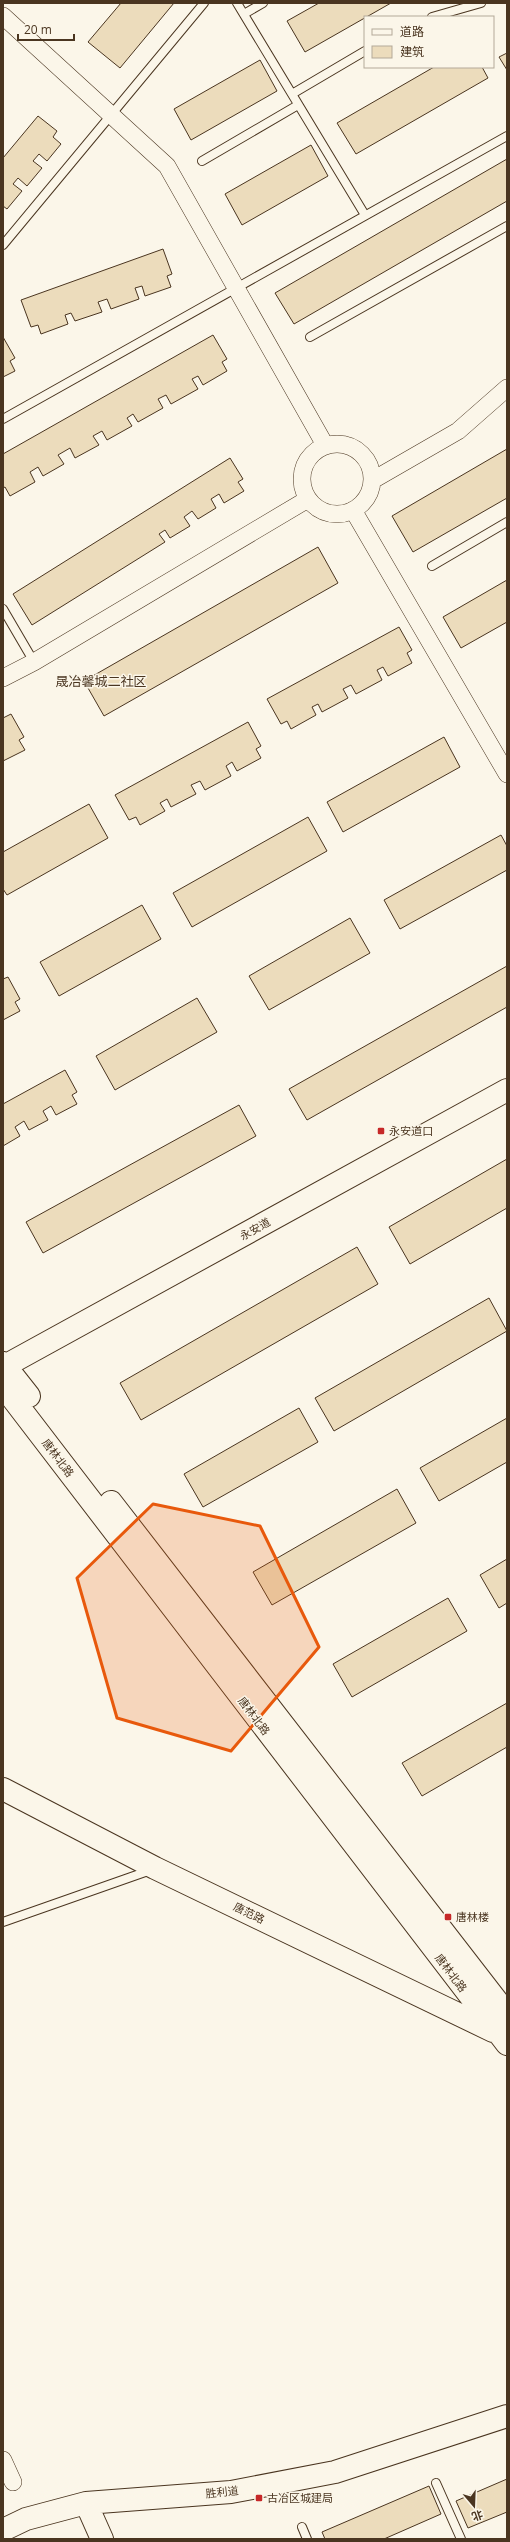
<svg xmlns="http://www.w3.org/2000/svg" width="510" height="2542" font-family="'Open Sans','Noto Sans SC',sans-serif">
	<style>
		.building { fill: #ecdcbc; stroke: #4a3520 }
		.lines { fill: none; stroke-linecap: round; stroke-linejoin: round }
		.lane-casing { stroke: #4a3520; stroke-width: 10 }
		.street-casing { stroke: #4a3520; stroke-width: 18 }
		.secondary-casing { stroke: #4a3520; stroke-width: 24 }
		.lane { stroke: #fbf6e9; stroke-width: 8 }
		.street { stroke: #fbf6e9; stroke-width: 17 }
		.secondary { stroke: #fbf6e9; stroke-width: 22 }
		.marked { fill: #e8590c; fill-opacity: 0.2; stroke: #e8590c; stroke-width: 3; stroke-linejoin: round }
		.poi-dot { fill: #c62828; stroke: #fbf6e9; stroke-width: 1.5 }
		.labels { text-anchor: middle; stroke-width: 3; stroke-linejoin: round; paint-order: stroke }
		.poi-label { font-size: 11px; fill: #4a3520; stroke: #fbf6e9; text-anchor: start }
		.street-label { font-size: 11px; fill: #4a3520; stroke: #fbf6e9 }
		.quarter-label { font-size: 13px; fill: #4a3520; stroke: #fbf6e9 }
	</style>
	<rect width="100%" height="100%" fill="#fbf6e9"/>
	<path class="building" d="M121,3H174L120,68L88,42Z
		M319,3H391L305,52L287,21Z
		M507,53V70L499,57Z
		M260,60L277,91L191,140L174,109Z
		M434,67H482L488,78L356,154L337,123Z
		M38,116L57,131L53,137L61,144L47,161L39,154L33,161L42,168L27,186L18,178L13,184L22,191L7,209L3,206V158Z
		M311,145L328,176L242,225L225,194Z
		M507,159V201L294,324L275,293Z
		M163,249L172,274L167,276L171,287L145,296L142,286L135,288L139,299L111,309L107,299L98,302L102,312L75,321L71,313L65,315L68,324L41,334L38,325L31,327L21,300Z
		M213,335L227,359L222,362L227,371L203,385L198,376L192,379L198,389L171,404L166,395L158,399L163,408L138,422L133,414L127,418L132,426L107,440L102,431L93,436L99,445L75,458L70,448L58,455L64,464L43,476L38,467L30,472L35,482L10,496L5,487L3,488V454Z
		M3,337L15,358L10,361L15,371L3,377Z
		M507,449V498L413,552L392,516Z
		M230,458L243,479L238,482L244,491L224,503L219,494L211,499L216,508L198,519L192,511L184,517L190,526L170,538L165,530L159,534L165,542L32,625L13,594Z
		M318,547L338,583L104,716L84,681Z
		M507,580V622L461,648L443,617Z
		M399,627L412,650L407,653L412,663L388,676L383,667L377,670L382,680L356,694L351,685L343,689L348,698L322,712L318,704L312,707L316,715L291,729L287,721L281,724L267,699Z
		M11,714L24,737L19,740L25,750L3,761V718Z
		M248,722L261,746L256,749L261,758L237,771L232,762L226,766L231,776L205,790L200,781L191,785L196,794L171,807L167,799L160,803L165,811L140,825L136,817L129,820L115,795Z
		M444,737L460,767L343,832L327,802Z
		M89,804L108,838L7,895L3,889V852Z
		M308,817L327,851L192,927L173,893Z
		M501,835L507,846V870L400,929L384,900Z
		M142,905L161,939L59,996L40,962Z
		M350,918L370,953L269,1010L249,976Z
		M507,966V1007L307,1120L289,1089Z
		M8,977L20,999L15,1002L20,1011L3,1020V979Z
		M197,998L217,1032L115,1090L96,1056Z
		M65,1070L77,1092L72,1095L77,1104L56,1115L51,1106L43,1111L48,1120L29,1130L24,1121L15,1127L20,1136L3,1146V1104Z
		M239,1105L256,1136L43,1253L26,1222Z
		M507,1159V1208L410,1264L389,1227Z
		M357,1247L378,1284L141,1420L120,1383Z
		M489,1298L507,1331L334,1431L315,1398Z
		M299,1408L318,1442L203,1507L184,1474Z
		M507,1418V1462L439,1501L420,1468Z
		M397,1489L416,1523L272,1605L253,1572Z
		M507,1559V1603L499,1608L480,1575Z
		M448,1598L467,1631L352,1697L333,1664Z
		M507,1703V1747L422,1796L402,1763Z
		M507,2479V2512L468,2528L456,2501Z
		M429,2486L441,2514L384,2539H325L322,2532Z"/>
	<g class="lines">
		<g class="lane-casing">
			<path id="lane" d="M237,3L365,215
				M244,14L263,3
				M432,17L481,3
				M292,94L365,51
				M202,161L298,105
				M3,245L204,3
				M310,337L507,226
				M3,419L507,136
				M432,566L507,522
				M3,609L34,662
				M3,1922L151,1870
				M436,2483L461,2539
				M302,2527L307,2539"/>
		</g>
		<g class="street-casing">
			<path id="street" d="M3,16L167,166L325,445
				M302 479a35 35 0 1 1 70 0a35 35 0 1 1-70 0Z
				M373,480L458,431L507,388
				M353,510L507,774
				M3,678L34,662L308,499
				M3,2460L13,2482"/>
		</g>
		<g class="secondary-casing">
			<path id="secondary" d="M3,1363L29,1396
				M3,1367L507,1090
				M3,1386L507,2044
				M111,1502L507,2014
				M3,1789L155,1868L493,2031
				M86,2503L102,2539
				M3,2530L26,2519L86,2503L231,2492L335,2472L507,2416"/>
		</g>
		<use href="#lane" class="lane"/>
		<use href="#street" class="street"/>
		<use href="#secondary" class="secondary"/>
	</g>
	<path class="marked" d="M153,1504L260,1526L319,1647L231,1751L117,1718L77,1578Z"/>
	<g class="poi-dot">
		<rect x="377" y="1127" width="8" height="8" rx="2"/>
		<rect x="444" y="1913" width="8" height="8" rx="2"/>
		<rect x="255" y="2494" width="8" height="8" rx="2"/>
	</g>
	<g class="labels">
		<g class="poi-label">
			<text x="389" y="1135">永安道口</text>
			<text x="456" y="1921">唐林楼</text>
			<text x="267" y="2502">古冶区城建局</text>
		</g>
		<g class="street-label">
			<text transform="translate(255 1229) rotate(-29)" y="4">永安道</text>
			<text transform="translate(58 1458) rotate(53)" y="4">唐林北路</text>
			<text transform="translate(254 1716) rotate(53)" y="4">唐林北路</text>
			<text transform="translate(249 1913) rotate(26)" y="4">唐范路</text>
			<text transform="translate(451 1973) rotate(53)" y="4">唐林北路</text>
			<text transform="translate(222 2492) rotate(-6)" y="4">胜利道</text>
		</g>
		<g class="quarter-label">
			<text x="101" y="686">晟冶馨城二社区</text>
		</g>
	</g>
	<rect width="510" height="2542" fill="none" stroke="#4a3520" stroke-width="8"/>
	<rect x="364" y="16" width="130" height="52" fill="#fbf6e9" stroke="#b4a999"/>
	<rect x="372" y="29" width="20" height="6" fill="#fbf6e9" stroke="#b4a999"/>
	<text x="400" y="36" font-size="12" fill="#4a3520">道路</text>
	<rect x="372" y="46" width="20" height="12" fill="#ecdcbc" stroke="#b4a999"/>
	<text x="400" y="56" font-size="12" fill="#4a3520">建筑</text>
	<g transform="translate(474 2506) rotate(161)" stroke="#fbf6e9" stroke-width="3" paint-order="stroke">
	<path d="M0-3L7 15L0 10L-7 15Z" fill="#4a3520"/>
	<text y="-6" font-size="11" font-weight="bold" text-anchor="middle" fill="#4a3520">北</text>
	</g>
	<path d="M18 34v6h56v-6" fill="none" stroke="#4a3520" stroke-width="2"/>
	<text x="24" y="34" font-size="12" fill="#4a3520" stroke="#fbf6e9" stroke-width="3" paint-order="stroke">20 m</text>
</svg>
